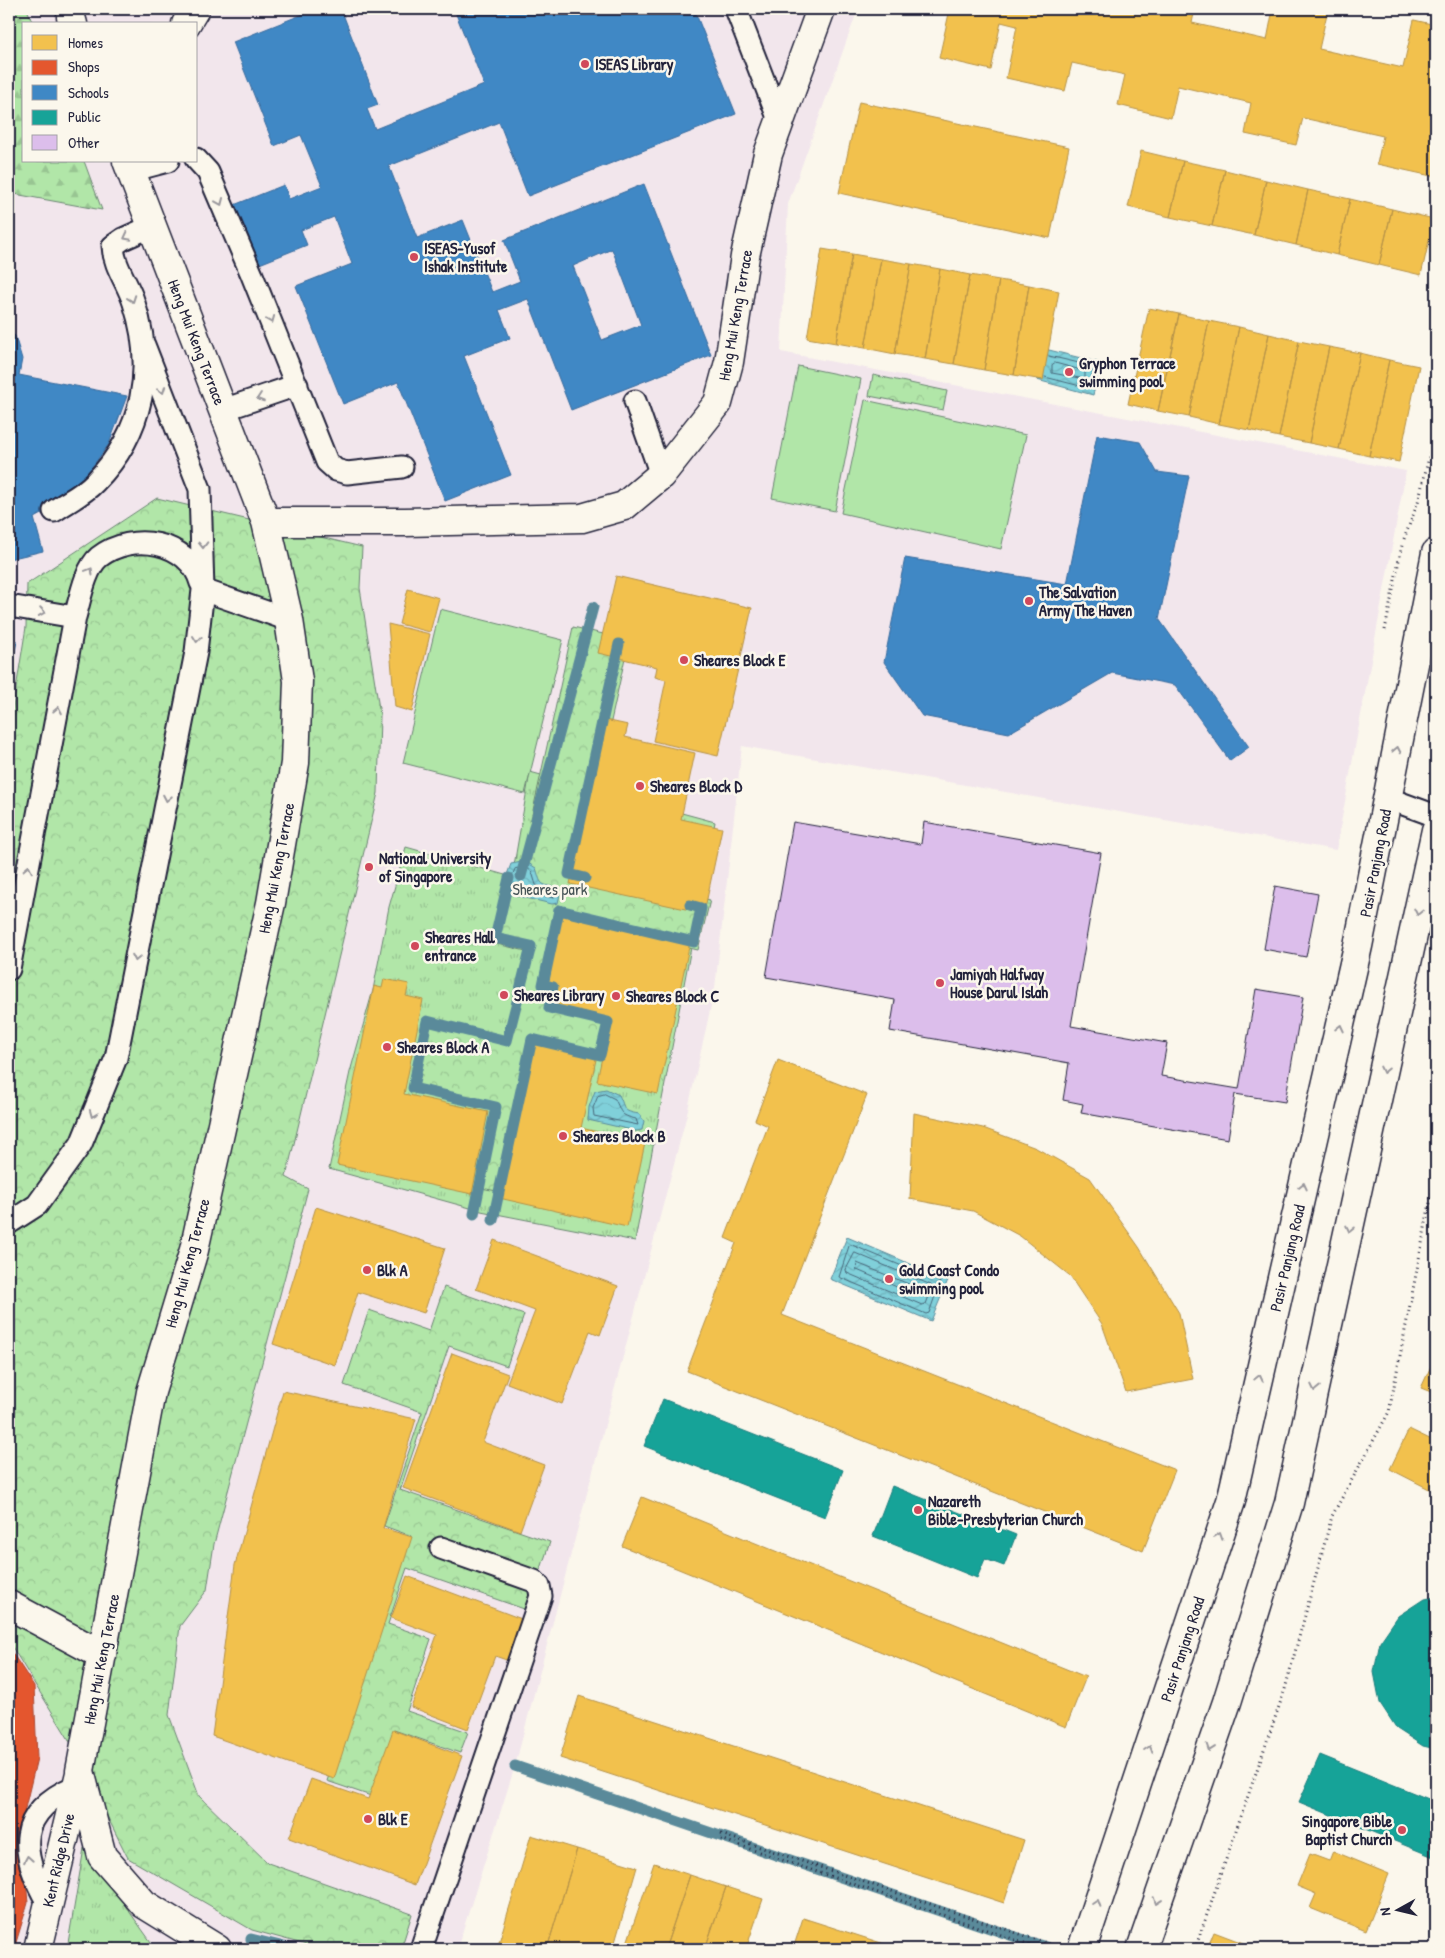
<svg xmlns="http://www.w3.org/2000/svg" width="1445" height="1958" font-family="'Patrick Hand',sans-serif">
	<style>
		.built { fill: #f2e6ec; fill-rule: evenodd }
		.grass { fill: url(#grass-tufts); stroke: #6a8472 }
		.forest { fill: url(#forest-firs); stroke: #6a8472 }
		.park { fill: url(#park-crowns); stroke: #6a8472 }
		.garden { fill: #b1e6a8; stroke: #6a8472 }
		.water { fill: url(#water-waves); stroke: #5a8a9a }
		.homes { fill: #f2c14e; stroke: #b49148 }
		.shops { fill: #e4572e; stroke: #aa4732 }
		.schools { fill: #3f88c5; stroke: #36699c; fill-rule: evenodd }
		.public { fill: #17a398; stroke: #1a7c7c }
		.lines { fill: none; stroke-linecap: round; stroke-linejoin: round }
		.shore { stroke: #48687b; stroke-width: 1 }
		.stream { stroke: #5a8a9a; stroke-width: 11 }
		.building { fill: #dcbeeb; stroke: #22223b }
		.service-casing { stroke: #22223b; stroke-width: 25 }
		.minor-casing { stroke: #22223b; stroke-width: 31 }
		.secondary-casing { stroke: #22223b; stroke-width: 31 }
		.path { stroke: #22223b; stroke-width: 3; stroke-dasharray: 1 4; stroke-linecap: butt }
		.service { stroke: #fbf7ec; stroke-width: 21 }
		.minor { stroke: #fbf7ec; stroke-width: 28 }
		.secondary { stroke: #fbf7ec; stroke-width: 28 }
		.oneway { stroke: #99979c }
		.poi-dot { fill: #d1495b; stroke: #fbf7ec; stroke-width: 2 }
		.labels { text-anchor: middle; stroke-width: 5; stroke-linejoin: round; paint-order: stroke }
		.poi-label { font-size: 16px; font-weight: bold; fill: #22223b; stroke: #fbf7ec; text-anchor: start }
		.street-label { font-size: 16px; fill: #22223b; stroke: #fbf7ec }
		.park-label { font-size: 16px; fill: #465356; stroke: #fbf7ec }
	</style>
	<defs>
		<pattern id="grass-tufts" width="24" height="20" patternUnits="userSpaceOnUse" patternTransform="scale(1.25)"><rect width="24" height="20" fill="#b1e6a8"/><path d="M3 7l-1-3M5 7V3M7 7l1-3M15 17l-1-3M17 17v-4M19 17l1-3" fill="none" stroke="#98c592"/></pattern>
		<pattern id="forest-firs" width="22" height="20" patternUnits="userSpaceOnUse" patternTransform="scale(1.25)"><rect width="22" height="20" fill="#b1e6a8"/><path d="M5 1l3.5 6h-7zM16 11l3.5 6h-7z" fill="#98c592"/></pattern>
		<pattern id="park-crowns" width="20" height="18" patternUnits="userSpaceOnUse" patternTransform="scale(1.25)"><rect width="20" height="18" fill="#b1e6a8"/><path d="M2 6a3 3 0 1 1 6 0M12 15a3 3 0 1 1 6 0" fill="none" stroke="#98c592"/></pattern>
		<pattern id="water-waves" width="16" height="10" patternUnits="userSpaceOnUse" patternTransform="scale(1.25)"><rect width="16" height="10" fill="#80d0da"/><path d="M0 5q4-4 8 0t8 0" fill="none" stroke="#6eb2bc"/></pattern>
	</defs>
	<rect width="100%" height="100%" fill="#fbf7ec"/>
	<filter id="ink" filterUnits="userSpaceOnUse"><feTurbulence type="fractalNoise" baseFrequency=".02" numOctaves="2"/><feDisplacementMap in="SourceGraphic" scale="10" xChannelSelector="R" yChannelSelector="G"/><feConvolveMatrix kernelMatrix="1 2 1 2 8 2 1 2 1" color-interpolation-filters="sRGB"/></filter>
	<g filter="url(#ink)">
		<path class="built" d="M9,9H858L788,204L781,352L1406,471L1336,850L742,746L715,988L686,1118L515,1766L457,1949H9ZM24,24H196V161H24Z"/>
		<path class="grass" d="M530,772L715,822L635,1241L481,1211L329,1169L350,1072L373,990L389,907L406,847L512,877Z
			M84,1848L156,1949H67Z"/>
		<path class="forest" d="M9,9H27L33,24H24V161H84L102,210L9,193Z"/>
		<path class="park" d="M873,375L947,391L943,410L869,396Z
			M157,498L362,547L360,588L380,715L378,793L286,1177L308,1189L214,1544L207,1590L180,1626L169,1715L199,1796L268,1863L412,1914L401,1949H321L252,1930L128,1858L68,1738L9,1642V732L26,627L27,584Z
			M573,627L629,640L578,870L710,900L698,950L563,920L558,985L613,1018L603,1060L535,1044L502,1192L476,1187L493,1109L410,1090L425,1025L509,1044L530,952L493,943L507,877L518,879Z
			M444,1287L524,1315L507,1366L449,1346L400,1490L550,1542L527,1610L407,1568L388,1624L431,1639L407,1711L468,1732L460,1753L394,1730L371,1796L327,1781L411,1536L384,1526L422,1412L344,1385L369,1310L429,1331Z"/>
		<path class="garden" d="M798,366L861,379L835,511L772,498Z
			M865,400L1026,435L1001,549L841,513Z
			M440,609L563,640L525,794L403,763Z"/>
		<path class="water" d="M1045,349L1101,363L1093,395L1037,380Z
			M522,862L528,863L536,868C541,882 538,885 555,887L560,894L558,903L552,904L505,893V880L511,864Z
			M606,1089L619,1095C626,1109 621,1111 639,1114L644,1121L642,1130L636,1131L588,1120L589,1107L595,1091Z
			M847,1237L948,1280L931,1321L830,1279Z"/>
		<path class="homes" d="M950,9H1195L1192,23L1267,40L1273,9H1328L1319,49L1403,68L1414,20L1436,25V177L1377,164L1383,136L1303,118L1296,145L1245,134L1251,103L1178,86L1171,118L1118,105L1125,75L1072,63L1065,91L1006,78L1017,26L1001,22L991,70L939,58Z
			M859,102L1069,147L1050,238L839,193Z
			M1141,151L1183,161L1170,217L1128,207Z
			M1183,161L1225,170L1212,226L1170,217Z
			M1225,170L1266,180L1254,235L1212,226Z
			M1266,180L1308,190L1296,245L1254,235Z
			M1308,190L1350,199L1337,255L1296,245Z
			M1350,199L1392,209L1379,265L1337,255Z
			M1392,209L1434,219L1421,275L1379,265Z
			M822,249L852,254L836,343L807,338Z
			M852,254L881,259L865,348L836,343Z
			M881,259L911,264L895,354L865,348Z
			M911,264L940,269L925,359L895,354Z
			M940,269L970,275L954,364L925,359Z
			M970,275L999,280L984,370L954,364Z
			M999,280L1029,285L1014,375L984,370Z
			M1029,285L1059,291L1043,380L1014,375Z
			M1149,308L1179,314L1158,411L1128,404Z
			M1179,314L1209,321L1189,417L1158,411Z
			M1209,321L1239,327L1219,424L1189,417Z
			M1239,327L1269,334L1249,430L1219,424Z
			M1269,334L1299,341L1279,437L1249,430Z
			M1299,341L1329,347L1309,443L1279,437Z
			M1329,347L1360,353L1339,449L1309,443Z
			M1360,353L1389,360L1369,456L1339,449Z
			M1389,360L1419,366L1399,462L1369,456Z
			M616,576L752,608L718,756L653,741L666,680L655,677L657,667L598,653Z
			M408,589L439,598L430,632L399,624Z
			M388,624L430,634L412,712L395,707Z
			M605,720L628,725L625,737L695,753L681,819L722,828L704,913L570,884Z
			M560,914L690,942L658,1094L597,1081L610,1019L552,1007L556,986L545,984Z
			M384,979L409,984L406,996L423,1000L404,1094L488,1112L472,1194L337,1165L374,986L382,988Z
			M533,1041L597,1055L581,1128L645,1143L627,1227L499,1198Z
			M778,1060L867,1095L782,1315L1175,1470L1143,1551L687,1371L736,1243L725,1238L768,1126L755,1120Z
			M914,1113L983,1128L1036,1148L1090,1178L1139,1247L1179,1313L1193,1379L1126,1392L1102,1324L1069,1275L1020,1236L973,1211L910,1199Z
			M316,1207L445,1248L424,1313L358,1292L335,1365L273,1344Z
			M494,1240L618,1286L600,1335L590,1331L562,1404L507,1383L535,1311L476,1289Z
			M452,1353L508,1374L483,1442L544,1465L520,1531L403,1488Z
			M1432,1364L1436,1366V1394L1421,1388Z
			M283,1391L416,1419L383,1528L412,1537L334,1779L212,1736L235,1565Z
			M1409,1429L1436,1442L1435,1492L1390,1469Z
			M642,1497L1086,1677L1066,1727L622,1546Z
			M407,1576L527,1621L512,1662L495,1656L468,1729L411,1707L437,1635L391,1618Z
			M579,1696L1024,1840L1004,1903L560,1758Z
			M393,1730L462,1756L415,1885L289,1838L311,1779L368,1799Z
			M531,1835L577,1849L547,1949H497Z
			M577,1849L637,1867L613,1949H547Z
			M1333,1851L1389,1874L1366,1931L1310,1908L1316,1894L1297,1886L1310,1854L1329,1861Z
			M654,1863L690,1875L665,1949H625Z
			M690,1875L726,1887L705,1949H665Z
			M726,1887L763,1899L746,1949H705Z
			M803,1918L900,1949H793Z
			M1214,1932L1243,1943L1240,1949H1207Z"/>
		<path class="shops" d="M9,1648L34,1686L37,1758L21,1825L28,1903L14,1949H9Z"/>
		<path class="schools" d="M316,9H341L378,105L367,109L375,129L484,85L454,9H694L736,114L528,196L499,122L389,166L417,238L463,220L492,292L520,281L504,240L644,184L711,355L571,410L528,299L499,310L510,338L464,356L511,475L445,501L398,382L343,404L296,286L352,264L334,217L301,230L307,245L252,267L229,207L284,185L289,199L322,186L301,135L274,146L233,42ZM612,249L641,325L602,340L573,266Z
			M9,239L13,240L9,263Z
			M9,330L15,336L22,359L19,375L127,396L109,444L89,471L93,478L59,504L34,518L43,551L9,559Z
			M1097,435L1140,442L1157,472L1189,476L1159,619L1249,747L1230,761L1175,685L1112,673L1009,733L922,716L884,662L905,558L1067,584Z
			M9,640L17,641L9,681Z"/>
		<path class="public" d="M663,1399L843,1470L825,1517L644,1446Z
			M892,1486L1016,1535L1004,1566L985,1559L977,1578L873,1536Z
			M1436,1597V1749L1423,1746L1397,1729L1380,1703L1374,1672L1380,1642L1398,1616L1424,1599Z
			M1320,1755L1436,1802V1858L1299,1802Z"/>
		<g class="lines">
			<path class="shore" d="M1055,363L1085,371V379L1052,373V365Z
				M1045,377L1088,388L1094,369L1092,366L1049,356
				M526,867L532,872L536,885L552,892L554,898L510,889V881L515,869Z
				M605,1094L615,1099C622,1113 619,1115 636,1119L638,1125L594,1116L593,1108L598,1096Z
				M852,1245L940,1282L929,1313L926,1314L839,1277L849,1246Z
				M855,1253L931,1285L932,1288L926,1304L922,1305L847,1273L846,1270Z
				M857,1263L921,1289L922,1294L918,1296L857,1270Z"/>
			<path class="stream" d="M521,876L593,607
				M585,878L569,874L619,644
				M474,1214L496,1107L413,1088L427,1021L507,1041L531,946L495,938L509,878
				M493,1220L532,1039L600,1055L608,1022L549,1008L553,987L543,985L559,910L694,942L701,908L690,905
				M515,1766L1051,1949
				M251,1939L293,1949"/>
		</g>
		<path class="building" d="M793,822L921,844L924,822L1101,853L1071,1026L1167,1043L1161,1076L1239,1089L1256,989L1303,997L1285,1102L1235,1094L1228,1139L1081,1113L1083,1104L1063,1100L1069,1063L890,1031L895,1000L766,977Z
			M1275,886L1318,894L1306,957L1264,949Z"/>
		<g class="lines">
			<g class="service-casing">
				<path id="service" d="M736,9L779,120
					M196,159L208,172L252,275L327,462L336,470L347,473L402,467
					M130,171L168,161
					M635,401L661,475
					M223,410L297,385
					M54,511C67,502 84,494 95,482C144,432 155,368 134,303C128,283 114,267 113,246L123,239L152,226
					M203,590L289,620
					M9,606L75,617
					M1387,798L1436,816
					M9,969L75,617C80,600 85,569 99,557C132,531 189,541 201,583
					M9,1223L37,1205L81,1144L116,1058L196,652L203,590L200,489L144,345
					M48,1903C19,1853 15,1812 76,1786
					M421,1949L541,1596L539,1586L534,1581L441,1548"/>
			</g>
			<g class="minor-casing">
				<path id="minor" d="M72,9L71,17L73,24
					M186,24L195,9
					M127,161L266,522L289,620L298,681L295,763L271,903L194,1250L151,1392L80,1771L102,1856L144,1904L217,1949
					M266,522H405L582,518L624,506L661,475L718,403L729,362L745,256L768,154L821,9
					M9,1605L102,1655
					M38,1949L80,1773"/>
			</g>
			<g class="secondary-casing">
				<path id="secondary" d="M1082,1949L1231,1501L1358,946L1436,553
					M1141,1949L1227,1702L1289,1503L1436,830"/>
			</g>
			<path class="path" d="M1404,539L1418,502L1436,429
				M1385,630L1402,545
				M721,1834L1050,1944
				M721,1839L1042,1949
				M1195,1949L1285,1689L1332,1516L1389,1412L1436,1172"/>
			<use href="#service" class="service"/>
			<use href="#minor" class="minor"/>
			<use href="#secondary" class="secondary"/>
		</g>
		<defs><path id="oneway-chevron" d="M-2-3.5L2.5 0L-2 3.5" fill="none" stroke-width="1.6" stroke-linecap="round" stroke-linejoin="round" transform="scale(1.25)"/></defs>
		<g class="oneway">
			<use href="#oneway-chevron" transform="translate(220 202) rotate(67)"/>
			<use href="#oneway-chevron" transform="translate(127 237) rotate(153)"/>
			<use href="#oneway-chevron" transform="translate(132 299) rotate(70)"/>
			<use href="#oneway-chevron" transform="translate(271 320) rotate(68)"/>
			<use href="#oneway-chevron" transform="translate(162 390) rotate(69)"/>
			<use href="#oneway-chevron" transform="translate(260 398) rotate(161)"/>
			<use href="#oneway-chevron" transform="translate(203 545) rotate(89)"/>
			<use href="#oneway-chevron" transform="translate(90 571) rotate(-59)"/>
			<use href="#oneway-chevron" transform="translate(42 612) rotate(9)"/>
			<use href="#oneway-chevron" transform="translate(197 639) rotate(97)"/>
			<use href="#oneway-chevron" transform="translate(58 710) rotate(-79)"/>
			<use href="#oneway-chevron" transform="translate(1397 750) rotate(-79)"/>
			<use href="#oneway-chevron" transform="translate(167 798) rotate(101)"/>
			<use href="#oneway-chevron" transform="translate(28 869) rotate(-79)"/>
			<use href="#oneway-chevron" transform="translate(1418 912) rotate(102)"/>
			<use href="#oneway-chevron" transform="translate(136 958) rotate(101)"/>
			<use href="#oneway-chevron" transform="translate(1340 1028) rotate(-77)"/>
			<use href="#oneway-chevron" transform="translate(1384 1070) rotate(102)"/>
			<use href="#oneway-chevron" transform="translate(93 1114) rotate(112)"/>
			<use href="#oneway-chevron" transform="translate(1303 1186) rotate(-77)"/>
			<use href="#oneway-chevron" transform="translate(1350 1229) rotate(102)"/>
			<use href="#oneway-chevron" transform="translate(1259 1378) rotate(-77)"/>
			<use href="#oneway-chevron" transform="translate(1315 1388) rotate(102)"/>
			<use href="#oneway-chevron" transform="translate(1219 1536) rotate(-72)"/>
			<use href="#oneway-chevron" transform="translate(1210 1748) rotate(109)"/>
			<use href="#oneway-chevron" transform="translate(1149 1749) rotate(-72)"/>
			<use href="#oneway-chevron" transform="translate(28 1859) rotate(-100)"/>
			<use href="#oneway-chevron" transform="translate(1157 1901) rotate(109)"/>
			<use href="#oneway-chevron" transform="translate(1097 1903) rotate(-72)"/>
		</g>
	</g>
	<g class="poi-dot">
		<circle cx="585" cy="64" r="5"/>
		<circle cx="414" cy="257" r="5"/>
		<circle cx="1069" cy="372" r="5"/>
		<circle cx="1029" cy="601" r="5"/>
		<circle cx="684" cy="660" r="5"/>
		<circle cx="640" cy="786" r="5"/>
		<circle cx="369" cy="867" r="5"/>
		<circle cx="415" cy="946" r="5"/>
		<circle cx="940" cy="983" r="5"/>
		<circle cx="504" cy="995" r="5"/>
		<circle cx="616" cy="996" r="5"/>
		<circle cx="387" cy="1047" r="5"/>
		<circle cx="563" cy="1136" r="5"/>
		<circle cx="367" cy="1270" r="5"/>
		<circle cx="889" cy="1279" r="5"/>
		<circle cx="918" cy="1510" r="5"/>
		<circle cx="368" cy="1819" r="5"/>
		<circle cx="1402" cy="1830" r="5"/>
	</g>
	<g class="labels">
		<g class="poi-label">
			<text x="595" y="70">ISEAS Library</text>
			<text x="424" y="254">ISEAS-Yusof<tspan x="424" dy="18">Ishak Institute</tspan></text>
			<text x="1079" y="369">Gryphon Terrace<tspan x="1079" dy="18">swimming pool</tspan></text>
			<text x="1039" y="598">The Salvation<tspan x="1039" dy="18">Army The Haven</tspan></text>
			<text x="694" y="666">Sheares Block E</text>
			<text x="650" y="792">Sheares Block D</text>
			<text x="379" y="864">National University<tspan x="379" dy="18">of Singapore</tspan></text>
			<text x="425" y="943">Sheares Hall<tspan x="425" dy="18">entrance</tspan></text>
			<text x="950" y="980">Jamiyah Halfway<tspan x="950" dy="18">House Darul Islah</tspan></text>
			<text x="514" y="1001">Sheares Library</text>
			<text x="626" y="1002">Sheares Block C</text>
			<text x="397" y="1053">Sheares Block A</text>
			<text x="573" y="1142">Sheares Block B</text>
			<text x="377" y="1276">Blk A</text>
			<text x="899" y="1276">Gold Coast Condo<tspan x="899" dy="18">swimming pool</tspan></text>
			<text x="928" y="1507">Nazareth<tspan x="928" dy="18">Bible-Presbyterian Church</tspan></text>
			<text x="378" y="1825">Blk E</text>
			<text x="1392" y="1827" text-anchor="end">Singapore Bible<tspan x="1392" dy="18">Baptist Church</tspan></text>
		</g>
		<g class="street-label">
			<text transform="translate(735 315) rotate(-80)" y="6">Heng Mui Keng Terrace</text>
			<text transform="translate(197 342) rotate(69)" y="6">Heng Mui Keng Terrace</text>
			<text transform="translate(1375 863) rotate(-79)" y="6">Pasir Panjang Road</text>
			<text transform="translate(276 868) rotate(-79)" y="6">Heng Mui Keng Terrace</text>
			<text transform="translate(1287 1258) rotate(-77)" y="6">Pasir Panjang Road</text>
			<text transform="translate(187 1263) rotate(-75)" y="6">Heng Mui Keng Terrace</text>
			<text transform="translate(1182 1649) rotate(-72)" y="6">Pasir Panjang Road</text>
			<text transform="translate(101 1659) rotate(-79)" y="6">Heng Mui Keng Terrace</text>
			<text transform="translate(58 1860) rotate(-77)" y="6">Kent Ridge Drive</text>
		</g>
		<g class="park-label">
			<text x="550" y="895">Sheares park</text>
		</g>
	</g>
	<rect width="1445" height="1958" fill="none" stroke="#fbf7ec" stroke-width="30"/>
	<rect x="15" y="15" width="1415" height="1928" fill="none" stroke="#22223b" stroke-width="2" filter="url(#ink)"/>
	<rect x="22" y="22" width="175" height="140" fill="#fbf7ec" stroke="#a4a2a5"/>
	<rect x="32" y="35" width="25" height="15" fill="#f2c14e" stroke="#a4a2a5"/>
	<text x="68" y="48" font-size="15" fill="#22223b">Homes</text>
	<rect x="32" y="60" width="25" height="15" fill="#e4572e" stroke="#a4a2a5"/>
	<text x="68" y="72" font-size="15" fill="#22223b">Shops</text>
	<rect x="32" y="85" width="25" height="15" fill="#3f88c5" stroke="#a4a2a5"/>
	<text x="68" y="98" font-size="15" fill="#22223b">Schools</text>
	<rect x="32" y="110" width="25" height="15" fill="#17a398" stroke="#a4a2a5"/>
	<text x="68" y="122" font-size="15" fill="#22223b">Public</text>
	<rect x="32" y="135" width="25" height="15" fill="#dcbeeb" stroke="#a4a2a5"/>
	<text x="68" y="148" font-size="15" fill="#22223b">Other</text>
	<g transform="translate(1398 1910) rotate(262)" stroke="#fbf7ec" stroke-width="4" paint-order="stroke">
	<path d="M0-4L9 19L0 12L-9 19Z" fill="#22223b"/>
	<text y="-8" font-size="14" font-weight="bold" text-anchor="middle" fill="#22223b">N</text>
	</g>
</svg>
